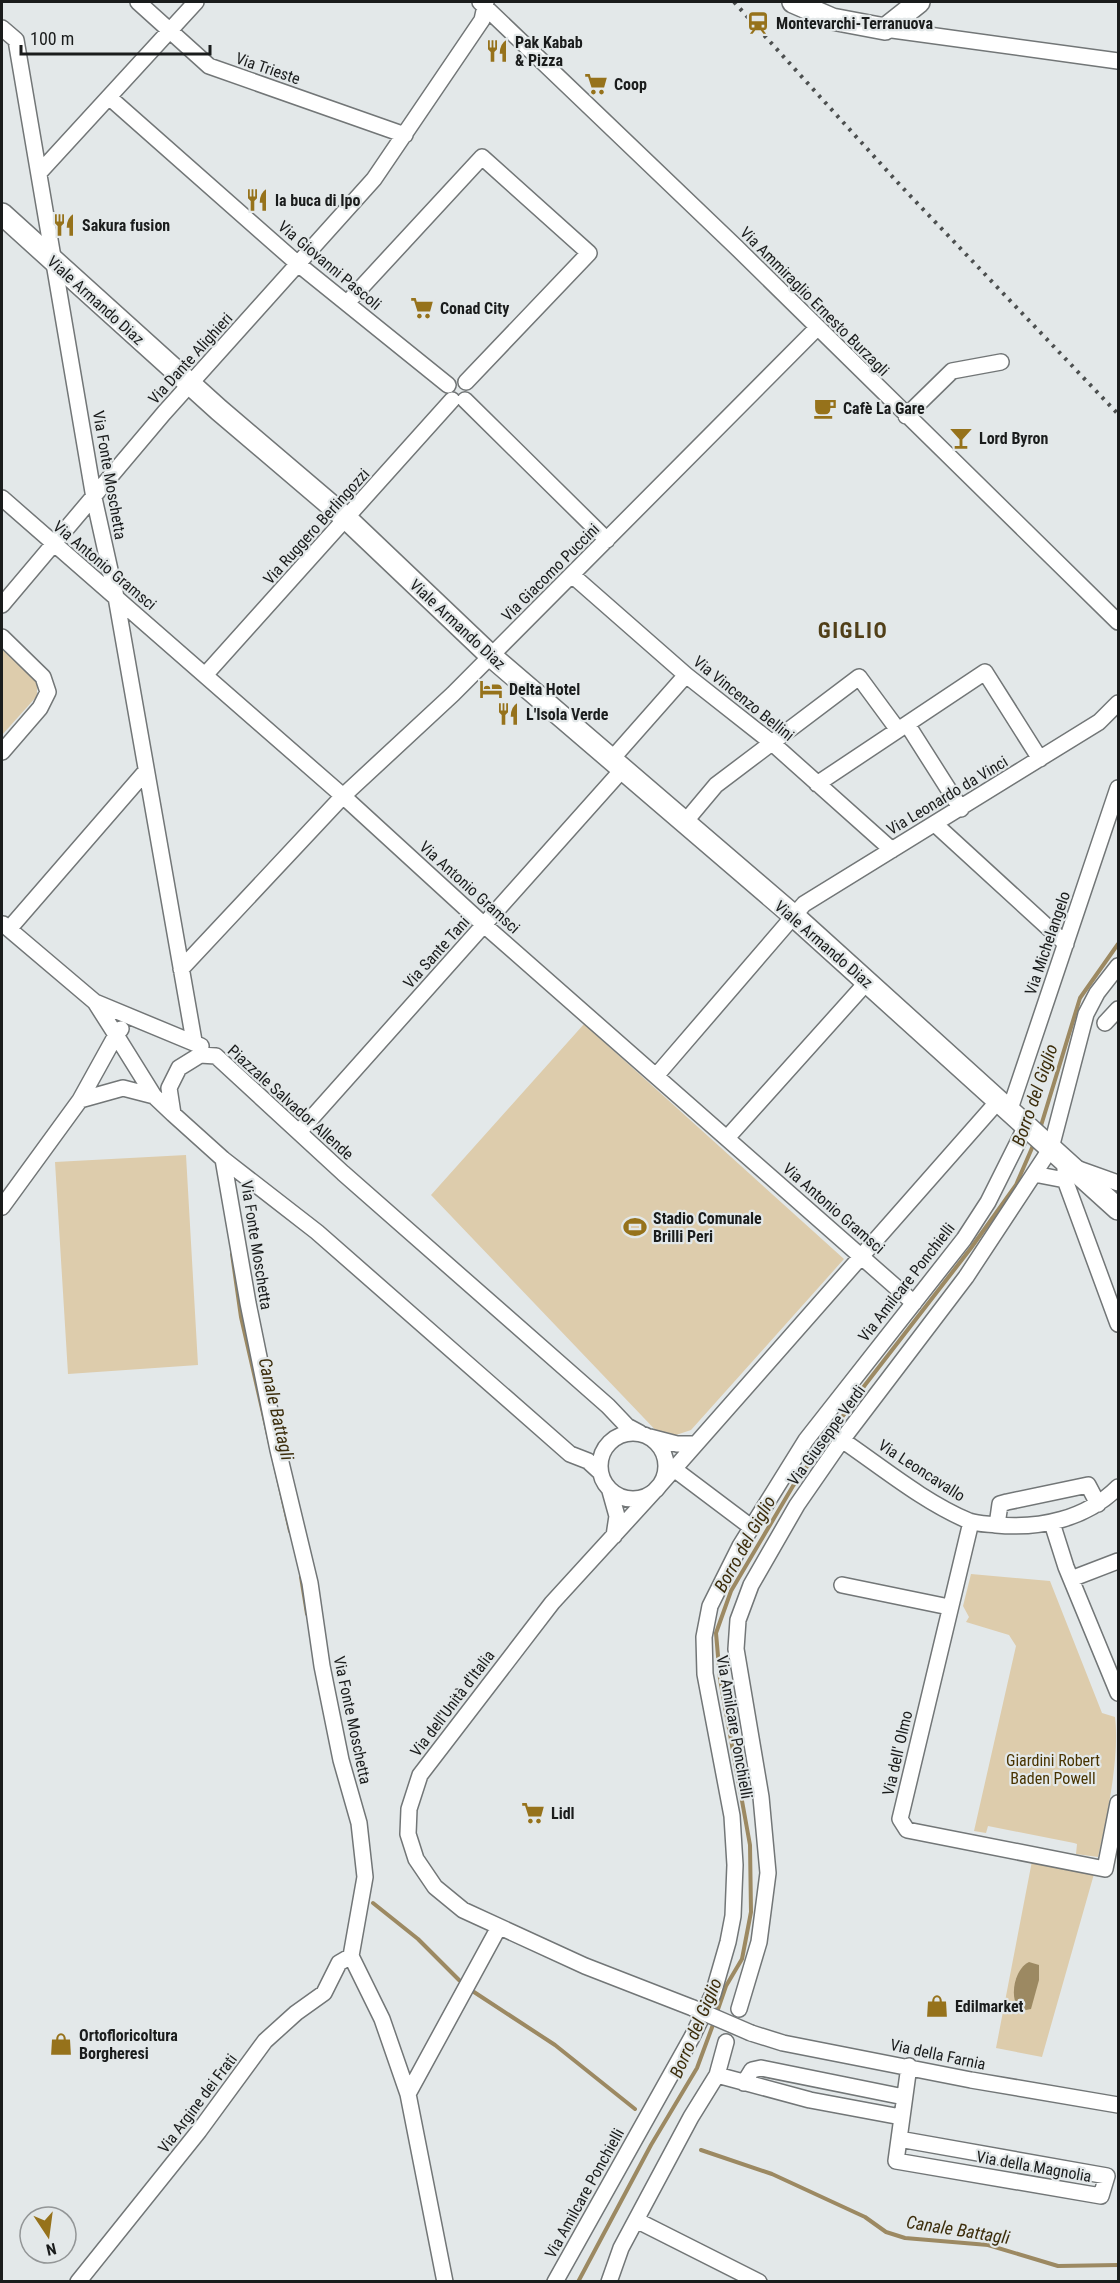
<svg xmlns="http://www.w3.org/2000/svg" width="1120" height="2283" font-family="'Roboto Condensed',sans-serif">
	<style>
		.green { fill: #ddccac }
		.water { fill: #9c8962 }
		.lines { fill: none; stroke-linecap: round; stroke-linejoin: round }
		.stream { stroke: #9c8962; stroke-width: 4 }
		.street-casing { stroke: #727677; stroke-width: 18 }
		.secondary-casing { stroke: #727677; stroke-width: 24 }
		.street { stroke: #fff; stroke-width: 15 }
		.secondary { stroke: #fff; stroke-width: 21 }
		.rail { stroke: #4c4f4f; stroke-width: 4; stroke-dasharray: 3 6; stroke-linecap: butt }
		.street-bridge-casing { stroke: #727677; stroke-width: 18; stroke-linecap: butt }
		.street-bridge { stroke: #fff; stroke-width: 15 }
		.labels { text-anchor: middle; stroke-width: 4.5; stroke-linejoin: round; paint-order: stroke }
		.poi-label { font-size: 16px; font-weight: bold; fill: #1a1c1c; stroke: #e3e8e9; text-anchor: start }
		.street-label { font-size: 16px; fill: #1a1c1c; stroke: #e3e8e9 }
		.park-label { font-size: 16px; fill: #483300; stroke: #e3e8e9 }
		.water-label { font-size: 18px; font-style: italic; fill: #3c2d0b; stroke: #e3e8e9 }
		.district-label { font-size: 22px; font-weight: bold; letter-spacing: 1.5px; fill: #513f18; stroke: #e3e8e9 }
	</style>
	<rect width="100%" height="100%" fill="#e3e8e9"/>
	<path class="green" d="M2,649L37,681V696L2,735Z
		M584,1024L844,1259L691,1430L664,1439L431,1195Z
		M186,1155L198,1365L68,1374L55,1162Z
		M971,1574L1050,1581L1102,1713L1115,1717C1120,1756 1107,1817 1098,1857L1076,1854L1077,1844L1074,1843L988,1826L986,1833L974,1831L1016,1646L1009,1635L966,1622L969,1617L963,1606Z
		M1032,1861L1094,1874L1042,2057L996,2048Z"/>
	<path class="water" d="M1029,1962L1039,1965V1980L1031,2009L1021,2011C1008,2000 1014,1969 1029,1962Z"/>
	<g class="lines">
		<path class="stream" d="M1040,1129L1080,998L1118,944
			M232,1254L241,1317L290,1531
			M301,1577L307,1614
			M373,1903L418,1939L459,1980
			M474,1992L555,2045L635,2109
			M716,2015L726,1986L742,1959L751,1912L750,1845L720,1679L716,1633L731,1591L793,1486L865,1385L971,1248L1016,1185L1035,1141
			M701,2150L772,2174L865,2217L886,2232L905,2238L988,2245L1058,2266L1118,2265
			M578,2282L651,2145L697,2068L714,2022"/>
		<g class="street-casing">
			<path id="street" d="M138,2L209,66L405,135
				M480,2L736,247L1118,622
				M2,28L16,40L94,498L116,597L194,1041
				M885,29L1118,61
				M110,98L298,264L448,385
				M39,173L196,2
				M347,303L482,157L589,253L466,382
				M465,400L607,540
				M906,416L952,371L1001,362
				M2,498L343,796L484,925L914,1303
				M572,575L686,675L771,742L892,850
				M2,605L164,413L374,179L482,20L486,2
				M2,637L43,677L48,692L40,708L2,752
				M206,674L452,400
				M907,724L961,809
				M611,760L686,675
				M817,784L985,672L1040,759
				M685,822L716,785L859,677L898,730
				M936,825L1066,944
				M3,924L95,1002
				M9,929L146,771
				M181,969L343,796L453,694L817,328
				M1105,1023L1118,1009
				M121,1029L116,1035L154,1096L173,1114
				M656,1076L804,904L1099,722L1118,703
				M80,1100L123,1088L154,1096
				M1010,1109L1118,788
				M300,1131L622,770
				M727,1138L867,982
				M223,1159L248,1303L278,1450L310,1583L322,1666L341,1760L359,1823L365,1877L351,1956L382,2019L408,2094L445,2282
				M1065,1164V1180L1118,1324
				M1076,1168L1118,1183
				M1034,1174L1065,1180
				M2,1207L80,1100L116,1035L95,1002L201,1046
				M600 1466a33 33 0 1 1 66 0a33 33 0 1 1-66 0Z
				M650,1437L677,1444H696
				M842,1440C883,1468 924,1502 969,1521C977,1524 988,1524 996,1525C1040,1529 1086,1519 1118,1487
				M674,1469L751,1527
				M600,1472L588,1461L570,1454L317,1232L223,1159L173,1114L169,1088L179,1068L200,1055L216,1056L343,1173L608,1406L627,1426L640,1433
				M610,1491L617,1516L614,1536
				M971,1522L900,1819L907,1830L1105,1869L1118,1803
				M1052,1523L1066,1567L1118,1693
				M997,1525L1000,1504L1007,1502L1088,1485L1098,1504
				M1071,1579L1118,1561
				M842,1585L949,1607
				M693,2008L585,1966L463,1910L435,1887L416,1859L408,1834L409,1809L420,1775L552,1603L659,1486L999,1100
				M739,2009L759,1942L768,1873L761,1797L736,1649L738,1620L751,1585L797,1505L842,1440L966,1277L1051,1148L1086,1014L1097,993L1118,966
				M751,2033L783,2043L971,2080L1118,2105
				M717,2075L810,2100L901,2117
				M744,2083L752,2070L761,2068L904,2097
				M408,2094L499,1927
				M899,2139L1107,2176L1101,2196L896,2161L909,2066
				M636,2220L759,2282
				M78,2282L199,2131L265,2041L296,2013L324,1993L339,1963L351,1956
				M555,2282L692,2037L713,1994L728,1942L733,1916L735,1865L732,1816L705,1674L704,1637L710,1606L740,1546L806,1440L964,1239L988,1202L1026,1126
				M609,2282L621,2248L691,2117L717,2075L726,2042"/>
		</g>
		<g class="secondary-casing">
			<path id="secondary" d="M793,2L832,19L885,29L919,2
				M2,214L219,410L347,519L491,656L794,916L1118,1209"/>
		</g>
		<use href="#street" class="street"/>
		<use href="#secondary" class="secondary"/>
		<path class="rail" d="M734,2L900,185L1118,414"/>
		<g class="street-bridge-casing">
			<path id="street-bridge" d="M693,2008L751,2033"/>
		</g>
		<use href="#street-bridge" class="street-bridge"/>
	</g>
	<defs>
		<g id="station-bare" transform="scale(1.8)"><path d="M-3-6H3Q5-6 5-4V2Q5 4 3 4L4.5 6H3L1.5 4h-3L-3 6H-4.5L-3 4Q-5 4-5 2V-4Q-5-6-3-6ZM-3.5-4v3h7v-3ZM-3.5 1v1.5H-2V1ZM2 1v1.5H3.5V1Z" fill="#96721b" stroke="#e3e8e9" stroke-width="2.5" paint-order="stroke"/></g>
		<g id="restaurant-bare" transform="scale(1.8)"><path d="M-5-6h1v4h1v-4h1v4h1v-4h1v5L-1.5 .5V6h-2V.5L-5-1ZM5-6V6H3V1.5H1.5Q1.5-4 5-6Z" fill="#96721b" stroke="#e3e8e9" stroke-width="2.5" paint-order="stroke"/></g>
		<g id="supermarket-bare" transform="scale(1.8)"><path d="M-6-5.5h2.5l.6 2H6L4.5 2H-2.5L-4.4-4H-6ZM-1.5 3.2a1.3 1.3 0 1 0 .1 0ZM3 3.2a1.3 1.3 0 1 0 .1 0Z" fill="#96721b" stroke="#e3e8e9" stroke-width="2.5" paint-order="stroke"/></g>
		<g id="cafe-bare" transform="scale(1.8)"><path d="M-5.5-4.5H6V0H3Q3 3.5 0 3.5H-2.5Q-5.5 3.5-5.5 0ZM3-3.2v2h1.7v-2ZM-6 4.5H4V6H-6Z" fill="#96721b" stroke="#e3e8e9" stroke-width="2.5" paint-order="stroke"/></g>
		<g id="bar-bare" transform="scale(1.8)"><path d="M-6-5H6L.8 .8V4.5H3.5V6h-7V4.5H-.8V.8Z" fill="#96721b" stroke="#e3e8e9" stroke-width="2.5" paint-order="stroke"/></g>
		<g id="hotel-bare" transform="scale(1.8)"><path d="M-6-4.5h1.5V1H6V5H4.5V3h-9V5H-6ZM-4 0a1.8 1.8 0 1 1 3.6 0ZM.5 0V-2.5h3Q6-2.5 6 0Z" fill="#96721b" stroke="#e3e8e9" stroke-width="2.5" paint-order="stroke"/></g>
		<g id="stadium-bare" transform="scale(1.8)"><path d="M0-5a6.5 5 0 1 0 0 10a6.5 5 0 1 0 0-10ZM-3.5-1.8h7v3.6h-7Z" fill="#96721b" stroke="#e3e8e9" stroke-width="2.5" paint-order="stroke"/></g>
		<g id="shop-bare" transform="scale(1.8)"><path d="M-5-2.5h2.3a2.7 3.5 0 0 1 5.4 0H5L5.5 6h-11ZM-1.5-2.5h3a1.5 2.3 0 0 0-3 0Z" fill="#96721b" stroke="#e3e8e9" stroke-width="2.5" paint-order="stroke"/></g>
	</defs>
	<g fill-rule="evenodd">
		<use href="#station-bare" x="758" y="23"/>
		<use href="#restaurant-bare" x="497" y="51"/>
		<use href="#supermarket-bare" x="596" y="84"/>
		<use href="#restaurant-bare" x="257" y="200"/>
		<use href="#restaurant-bare" x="64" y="225"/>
		<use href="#supermarket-bare" x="422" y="308"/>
		<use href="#cafe-bare" x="825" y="408"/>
		<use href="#bar-bare" x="961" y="438"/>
		<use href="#hotel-bare" x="491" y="689"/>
		<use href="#restaurant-bare" x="508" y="714"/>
		<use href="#stadium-bare" x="635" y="1227"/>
		<use href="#supermarket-bare" x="533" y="1813"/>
		<use href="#shop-bare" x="937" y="2006"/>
		<use href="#shop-bare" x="61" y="2044"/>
	</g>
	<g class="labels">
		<g class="poi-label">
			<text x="776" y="29">Montevarchi-Terranuova</text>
			<text x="515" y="48">Pak Kabab<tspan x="515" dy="18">&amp; Pizza</tspan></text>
			<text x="614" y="90">Coop</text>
			<text x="275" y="206">la buca di Ipo</text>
			<text x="82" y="231">Sakura fusion</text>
			<text x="440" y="314">Conad City</text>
			<text x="843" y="414">Cafè La Gare</text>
			<text x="979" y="444">Lord Byron</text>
			<text x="509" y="695">Delta Hotel</text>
			<text x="526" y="720">L'Isola Verde</text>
			<text x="653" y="1224">Stadio Comunale<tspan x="653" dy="18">Brilli Peri</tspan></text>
			<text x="551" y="1819">Lidl</text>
			<text x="955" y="2012">Edilmarket</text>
			<text x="79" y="2041">Ortofloricoltura<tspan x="79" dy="18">Borgheresi</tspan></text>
		</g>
		<g class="street-label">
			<text transform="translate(268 68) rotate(19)" y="6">Via Trieste</text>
			<text transform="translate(330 265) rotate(40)" y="6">Via Giovanni Pascoli</text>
			<text transform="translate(96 300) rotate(42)" y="6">Viale Armando Diaz</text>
			<text transform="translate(815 301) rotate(45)" y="6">Via Ammiraglio Ernesto Burzagli</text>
			<text transform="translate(190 358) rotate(-48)" y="6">Via Dante Alighieri</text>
			<text transform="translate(110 475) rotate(80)" y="6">Via Fonte Moschetta</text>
			<text transform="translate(316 526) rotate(-48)" y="6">Via Ruggero Berlingozzi</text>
			<text transform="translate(105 565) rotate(40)" y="6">Via Antonio Gramsci</text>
			<text transform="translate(550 572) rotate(-45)" y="6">Via Giacomo Puccini</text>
			<text transform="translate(458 624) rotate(43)" y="6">Viale Armando Diaz</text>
			<text transform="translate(744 698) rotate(39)" y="6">Via Vincenzo Bellini</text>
			<text transform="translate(947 795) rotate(-31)" y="6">Via Leonardo da Vinci</text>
			<text transform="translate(470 887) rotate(42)" y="6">Via Antonio Gramsci</text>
			<text transform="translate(1047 943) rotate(-71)" y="6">Via Michelangelo</text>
			<text transform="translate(824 944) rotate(41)" y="6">Viale Armando Diaz</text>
			<text transform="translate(436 952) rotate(-48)" y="6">Via Sante Tani</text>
			<text transform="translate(291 1102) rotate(42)" y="6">Piazzale Salvador Allende</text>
			<text transform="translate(834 1208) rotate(41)" y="6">Via Antonio Gramsci</text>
			<text transform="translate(257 1245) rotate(81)" y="6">Via Fonte Moschetta</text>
			<text transform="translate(906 1282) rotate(-52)" y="6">Via Amilcare Ponchielli</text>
			<text transform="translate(826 1435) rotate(-54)" y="6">Via Giuseppe Verdi</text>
			<text transform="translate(922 1470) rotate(33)" y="6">Via Leoncavallo</text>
			<text transform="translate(452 1703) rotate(-53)" y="6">Via dell'Unità d'Italia</text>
			<text transform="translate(353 1720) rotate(78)" y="6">Via Fonte Moschetta</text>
			<text transform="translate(735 1727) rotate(80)" y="6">Via Amilcare Ponchielli</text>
			<text transform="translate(897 1753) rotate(-77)" y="6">Via dell' Olmo</text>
			<text transform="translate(938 2054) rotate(12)" y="6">Via della Farnia</text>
			<text transform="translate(197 2103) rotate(-53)" y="6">Via Argine dei Frati</text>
			<text transform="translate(1034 2166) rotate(10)" y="6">Via della Magnolia</text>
			<text transform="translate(584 2193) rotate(-61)" y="6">Via Amilcare Ponchielli</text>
		</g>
		<g class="park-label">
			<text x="1053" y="1766">Giardini Robert<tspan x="1053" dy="18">Baden Powell</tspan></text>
		</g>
		<g class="water-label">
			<text transform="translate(1035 1095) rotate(-71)" y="6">Borro del Giglio</text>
			<text transform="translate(276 1409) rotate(77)" y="6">Canale Battagli</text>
			<text transform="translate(745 1544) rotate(-61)" y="6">Borro del Giglio</text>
			<text transform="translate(696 2028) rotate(-67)" y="6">Borro del Giglio</text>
			<text transform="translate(958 2230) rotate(9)" y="6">Canale Battagli</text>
		</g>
		<g class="district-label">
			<text x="853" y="638">GIGLIO</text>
		</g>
	</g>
	<rect width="1120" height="2283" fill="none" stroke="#1a1c1c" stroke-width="6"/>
	<g transform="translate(48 2235) rotate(167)"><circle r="28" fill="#e3e8e9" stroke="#939697" stroke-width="1.5"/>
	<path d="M0-4.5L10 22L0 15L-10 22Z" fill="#96721b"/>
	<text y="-9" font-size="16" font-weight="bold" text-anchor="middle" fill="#1a1c1c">N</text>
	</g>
	<path d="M21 45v9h189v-9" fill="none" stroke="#1a1c1c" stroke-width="3"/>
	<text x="30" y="45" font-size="18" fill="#1a1c1c" stroke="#e3e8e9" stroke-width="4.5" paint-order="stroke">100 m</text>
</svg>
